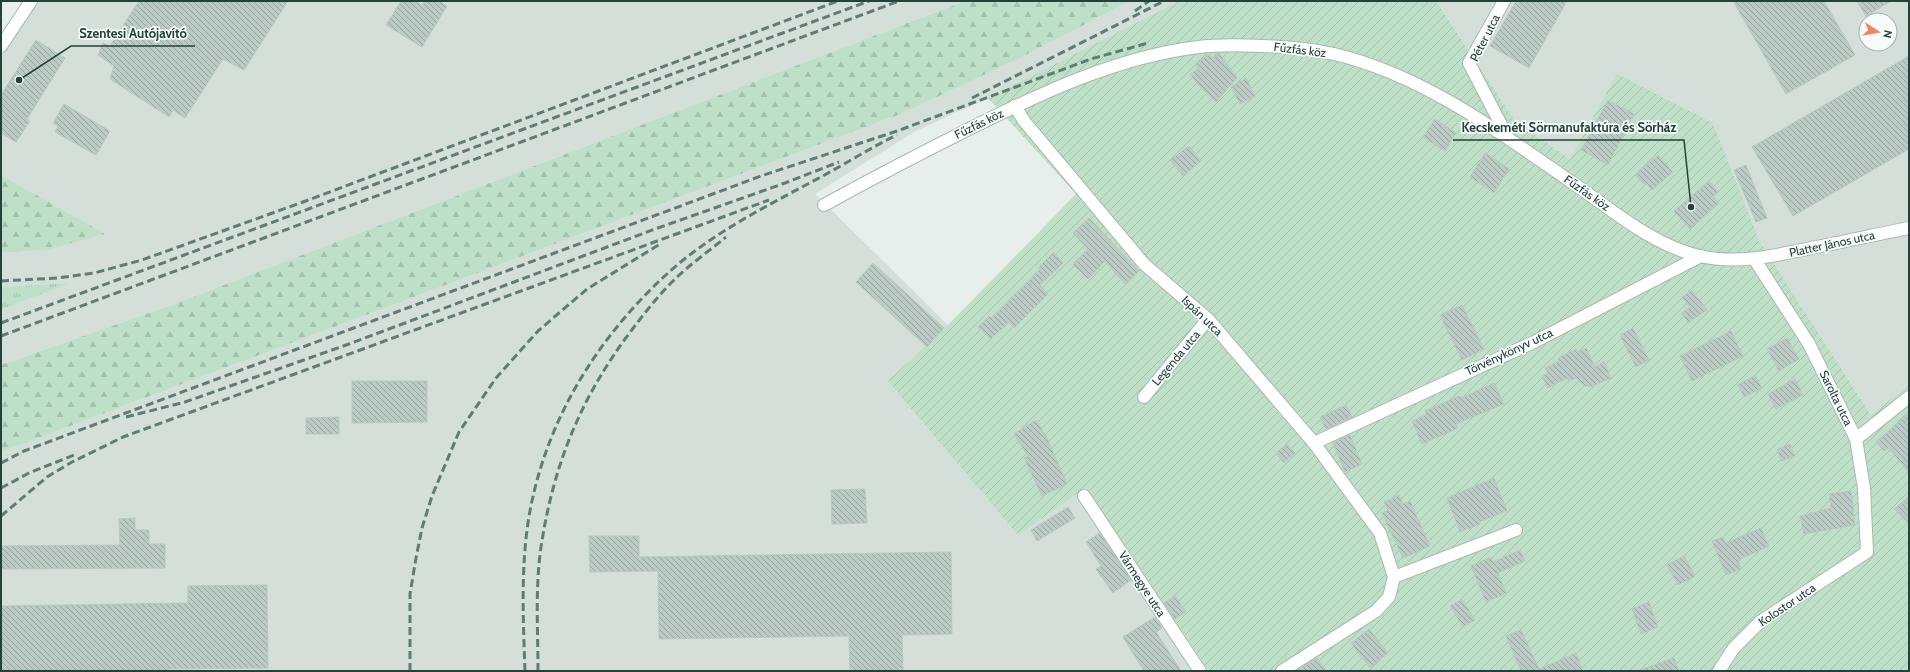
<svg xmlns="http://www.w3.org/2000/svg" width="1910" height="672" font-family="Cabin,sans-serif">
	<style>
		.built { fill: #d4dfda; fill-rule: evenodd }
		.grass { fill: url(#grass-tufts) }
		.forest { fill: url(#forest-firs) }
		.garden { fill: url(#garden-furrows) }
		.building { fill: url(#building-back-hatch); stroke: #b8c9c2 }
		.lines { fill: none; stroke-linecap: round; stroke-linejoin: round }
		.minor-casing { stroke: #a8b8b2; stroke-width: 14 }
		.minor { stroke: #fff; stroke-width: 12 }
		.rail { stroke: #5f7d75; stroke-width: 3; stroke-dasharray: 8 4; stroke-linecap: butt }
		.labels { text-anchor: middle; stroke-width: 3.5; stroke-linejoin: round; paint-order: stroke }
		.street-label { font-size: 12px; fill: #24423a; stroke: #f7fbf9 }
		.leader { fill: none; stroke: #24423a; stroke-width: 1.5 }
		.callout-dot { fill: #24423a; stroke: #f7fbf9; stroke-width: 1.5 }
		.callout-label { font-size: 13px; text-anchor: middle; font-weight: bold; fill: #24423a; stroke: #f7fbf9; stroke-width: 3.5; stroke-linejoin: round; paint-order: stroke }
	</style>
	<defs>
		<pattern id="grass-tufts" width="24" height="20" patternUnits="userSpaceOnUse"><rect width="24" height="20" fill="#bfe0c8"/><path d="M3 7l-1-3M5 7V3M7 7l1-3M15 17l-1-3M17 17v-4M19 17l1-3" fill="none" stroke="#a4c1ad"/></pattern>
		<pattern id="forest-firs" width="22" height="20" patternUnits="userSpaceOnUse"><rect width="22" height="20" fill="#bfe0c8"/><path d="M5 1l3.5 6h-7zM16 11l3.5 6h-7z" fill="#a4c1ad"/></pattern>
		<pattern id="garden-furrows" width="10" height="10" patternUnits="userSpaceOnUse"><rect width="10" height="10" fill="#bfe0c8"/><path d="M-1 1l2-2M0 10L10 0M9 11l2-2" fill="none" stroke="#a4c1ad"/></pattern>
		<pattern id="building-back-hatch" width="6" height="6" patternUnits="userSpaceOnUse"><rect width="6" height="6" fill="#bbcac4"/><path d="M-1 5l2 2M0 0l6 6M5-1l2 2" fill="none" stroke="#98a6a0"/></pattern>
	</defs>
	<rect width="100%" height="100%" fill="#e6efeb"/>
	<path class="built" d="M32,1H965L169,306L1,365V310L69,283L1,287V253L47,250L104,234L1,175V48Z
		M1130,1H1179L988,98L914,132L815,194L948,325L888,382L1085,488L1209,671H1V452L903,113L1020,58Z
		M1436,1H1909V385L1871,415L1760,242L1713,123L1571,160L1515,121ZM1866,20H1890V44H1866Z"/>
	<path class="grass" d="M70,283L1,310V287Z"/>
	<path class="forest" d="M965,1H1130L1020,58L903,113L1,452V365L169,306Z
		M1,175L105,234L47,250L1,253Z"/>
	<path class="garden" d="M1179,1H1436L1515,121L1570,159L1617,74L1713,123L1760,242L1871,415L1909,385V671H1209L1085,488L1018,535L888,381L948,325L1076,194L988,98Z"/>
	<path class="building" d="M139,1H288L244,70L223,59L185,118L173,110L169,117L110,79L114,66L98,55L103,43L110,46Z
		M401,1H415L422,5L425,1H439L447,6L422,47L386,25Z
		M1516,1H1567L1529,68L1490,46Z
		M1733,1H1824L1855,55L1786,94Z
		M1857,1H1891L1866,16Z
		M36,40L65,58L27,119L30,121L16,142L1,133V95Z
		M1219,53L1237,78L1216,102L1200,87L1190,74L1198,69L1195,65L1209,54L1212,58Z
		M1909,56V149L1793,216L1752,147Z
		M1246,78L1255,96L1240,104L1231,87Z
		M1608,100L1634,114L1608,165L1581,150Z
		M64,104L110,131L96,155L55,132L58,126L53,123Z
		M1435,119L1456,133L1445,151L1423,137Z
		M1189,146L1201,161L1183,176L1170,160Z
		M1485,153L1509,169L1494,193L1470,177Z
		M1658,155L1673,172L1652,190L1646,183L1644,184L1635,175Z
		M1746,165L1767,218L1756,222L1734,170Z
		M1709,181L1718,192L1713,196L1719,203L1690,229L1674,211Z
		M1089,218L1139,271L1125,284L1105,261L1088,279L1073,264L1088,249L1073,233Z
		M1054,252L1063,263L1040,285L1048,294L1014,328L1009,322L991,339L978,327L989,316L991,318L1040,269L1039,267Z
		M873,263L944,328L927,347L856,282Z
		M1692,290L1707,310L1688,323L1682,313L1690,307L1682,297Z
		M1462,305L1484,349L1462,360L1440,315Z
		M1633,328L1649,360L1636,367L1620,335Z
		M1731,331L1743,356L1692,381L1680,356Z
		M1787,338L1799,359L1779,371L1767,349Z
		M1586,348L1595,367L1604,362L1611,378L1590,387L1585,386L1576,378L1569,381L1567,378L1548,388L1542,376L1548,373L1545,368L1559,361L1558,358L1576,349L1578,352Z
		M1755,375L1762,388L1744,397L1738,385Z
		M1795,379L1803,395L1776,409L1768,394Z
		M352,381H427V422L352,423Z
		M1494,383L1504,404L1456,424L1458,428L1422,444L1412,421L1427,414L1425,411L1459,396L1461,398Z
		M1346,405L1352,417L1326,429L1320,417Z
		M1909,413V473L1889,448L1884,451L1876,442Z
		M339,417V434H306V418Z
		M1036,420L1047,438L1067,484L1042,496L1024,458L1028,456L1014,434Z
		M1350,435L1362,464L1345,472L1333,443Z
		M1287,444L1295,453L1284,463L1276,453Z
		M1790,444L1795,456L1781,461L1777,449Z
		M1494,478L1507,511L1479,522L1480,524L1460,532L1447,498Z
		M865,489L867,523L832,524L831,490Z
		M1851,491L1855,525L1804,534L1800,516L1831,508L1829,494Z
		M1399,495L1403,504L1410,501L1430,546L1403,558L1382,513L1388,510L1384,502Z
		M1909,496V524L1895,509Z
		M1068,507L1075,518L1037,541L1031,530Z
		M135,518V530H149V544H165V568L1,569V546L120,545L119,519Z
		M1761,528L1769,546L1738,560L1741,569L1726,575L1712,541L1723,537L1725,543Z
		M1100,533L1131,580L1113,593L1096,569L1101,566L1086,542Z
		M589,536H639V557L951,552L952,634L902,635L903,671H850L849,636L659,639L658,571L590,572Z
		M1520,550L1525,561L1498,573L1506,593L1486,602L1471,566L1491,557L1493,562Z
		M1684,556L1695,576L1678,585L1667,565Z
		M267,585L268,668L168,669V671H1V606L188,603V586Z
		M1175,596L1186,612L1175,619L1164,603Z
		M1462,599L1475,620L1463,627L1450,606Z
		M1649,602L1658,627L1641,634L1632,609Z
		M1155,617L1162,628L1156,632L1181,671H1144L1123,637Z
		M1369,629L1388,653L1370,668L1351,643Z
		M1521,630L1539,669L1576,653L1583,671H1521L1506,636Z
		M1317,658L1326,671H1296Z
		M1674,658L1679,671H1642V669Z"/>
	<g class="lines">
		<g class="minor-casing">
			<path id="minor" d="M1504,1L1469,63L1508,138
				M1,46L31,1
				M1015,106L1024,121L1144,264L1208,319L1314,443L1380,533L1394,577L1389,597L1376,611L1282,671
				M824,205C873,178 921,153 971,128C1043,92 1118,57 1198,47C1220,44 1242,45 1263,46C1287,47 1311,49 1334,54C1424,75 1502,134 1577,186C1615,212 1653,245 1699,256C1740,265 1777,255 1816,247C1847,241 1878,234 1909,228
				M1144,397L1208,319
				M1856,439L1909,397
				M1314,443L1534,342L1701,256
				M1084,496L1200,671
				M1394,577L1516,530
				M1719,671L1733,649L1761,621L1867,552L1864,488L1856,439L1809,344L1755,260"/>
		</g>
		<use href="#minor" class="minor"/>
		<path class="rail" d="M1135,11L1149,1
			M972,98L1164,1
			M1,281L58,278L94,273L142,260L303,202L838,1
			M1,323L869,1
			M1,336L899,1
			M126,417L185,402L349,344L655,229L785,183L839,162
			M1,463L24,451L761,176L897,131L1091,59L1148,43
			M1,488L29,473L74,455
			M1,516L47,477L72,462L123,437L769,200
			M410,671V594L416,558L422,528L432,496L459,432L496,378L538,331L587,289L660,244
			M525,671C523,615 520,556 532,501C551,412 601,334 668,273C712,233 767,206 819,178C845,164 870,148 897,135
			M538,671C538,630 535,588 541,547C553,468 578,404 625,339C640,319 655,299 673,281C689,265 709,251 726,237"/>
	</g>
	<g class="labels">
		<g class="street-label">
			<text transform="translate(1485 38) rotate(-63)" y="4">Péter utca</text>
			<text transform="translate(1300 50) rotate(7)" y="4">Fűzfás köz</text>
			<text transform="translate(979 124) rotate(-26)" y="4">Fűzfás köz</text>
			<text transform="translate(1587 193) rotate(35)" y="4">Fűzfás köz</text>
			<text transform="translate(1832 244) rotate(-12)" y="4">Platter János utca</text>
			<text transform="translate(1202 316) rotate(44)" y="4">Ispán utca</text>
			<text transform="translate(1509 352) rotate(-25)" y="4">Törvénykönyv utca</text>
			<text transform="translate(1176 358) rotate(-50)" y="4">Legenda utca</text>
			<text transform="translate(1836 398) rotate(64)" y="4">Sarolta utca</text>
			<text transform="translate(1142 584) rotate(57)" y="4">Vármegye utca</text>
			<text transform="translate(1787 605) rotate(-34)" y="4">Kolostor utca</text>
		</g>
	</g>
	<path class="leader" d="M19 80L71 46H195M1691 207L1684 140H1453"/>
	<g class="callout-dot">
		<circle cx="19" cy="80" r="4"/>
		<circle cx="1691" cy="207" r="4"/>
	</g>
	<g class="callout-label">
		<text x="133" y="38">Szentesi Autójavító</text>
		<text x="1569" y="132">Kecskeméti Sörmanufaktúra és Sörház</text>
	</g>
	<rect width="1910" height="672" fill="none" stroke="#24423a" stroke-width="4"/>
	<g transform="translate(1878 32) rotate(102)"><circle r="19" fill="#f7fbf9" stroke="#a3b1ad"/>
	<path d="M0-3L7 15L0 10L-7 15Z" fill="#f4845f"/>
	<text y="-6" font-size="11" font-weight="bold" text-anchor="middle" fill="#24423a">N</text>
	</g>
</svg>
